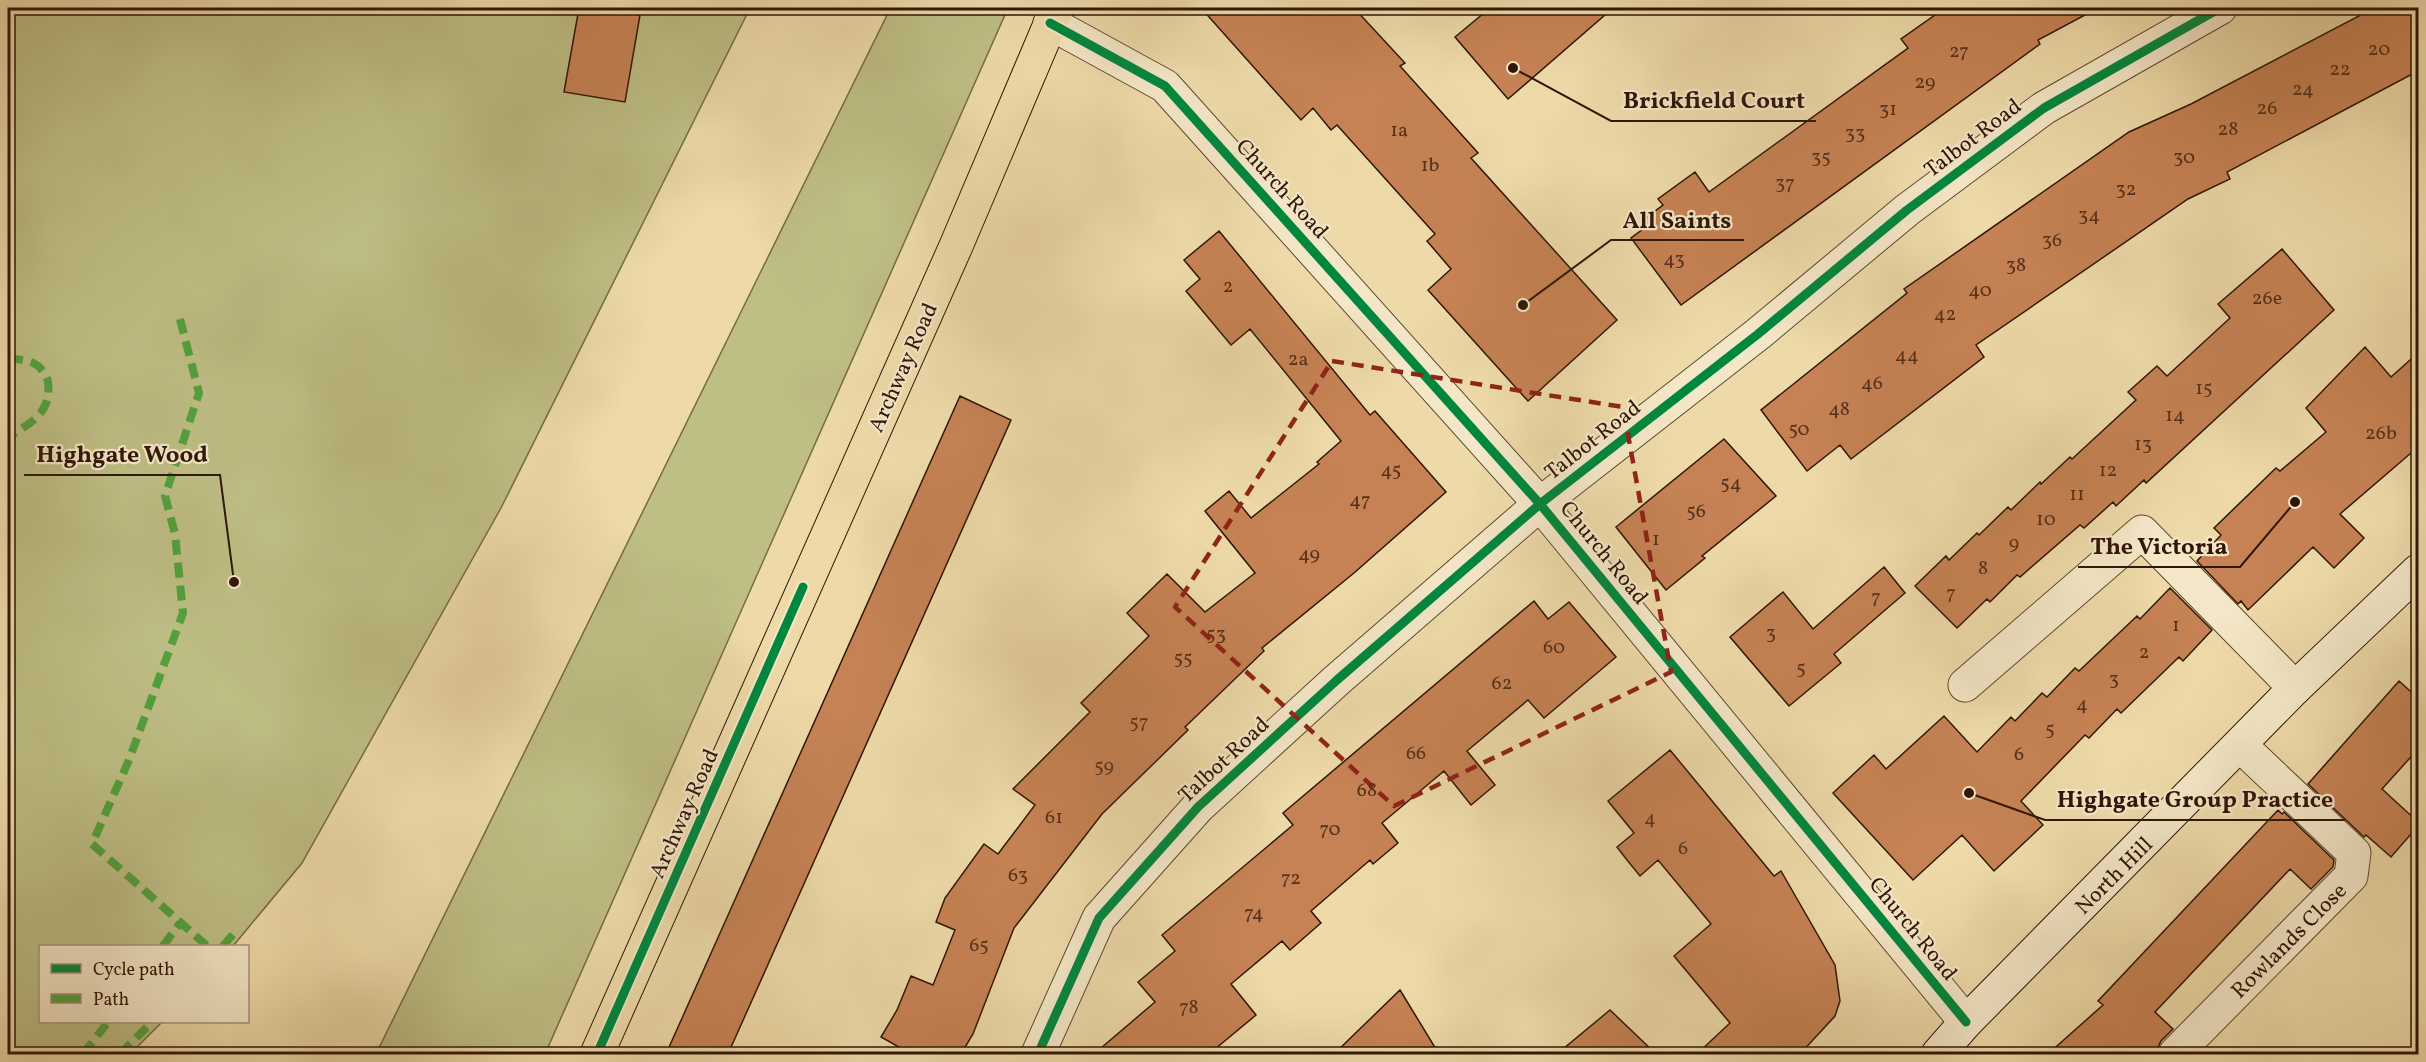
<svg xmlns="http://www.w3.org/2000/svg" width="2426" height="1062" font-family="Vollkorn,serif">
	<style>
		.green { fill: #bebe85; stroke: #776a46; stroke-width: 1.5 }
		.building { fill: #c68254; stroke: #301607; stroke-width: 1.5 }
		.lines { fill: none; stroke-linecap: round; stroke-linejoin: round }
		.minor-casing { stroke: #604730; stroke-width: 35 }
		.secondary-casing { stroke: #301607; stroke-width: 35 }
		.trunk-casing { stroke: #301607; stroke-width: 35 }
		.minor { stroke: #f4e7c7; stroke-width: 33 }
		.secondary { stroke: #f4e7c7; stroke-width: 33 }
		.trunk { stroke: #eedaa9; stroke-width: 33 }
		.quiet { stroke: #52a13d; stroke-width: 8; stroke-dasharray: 15 8; stroke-linecap: butt }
		.cycleway-casing { stroke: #f4e7c7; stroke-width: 13 }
		.cycleway { stroke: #00873e; stroke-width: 9 }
		.marked { fill: none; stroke: #8f2418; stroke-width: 4.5; stroke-dasharray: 12 8; stroke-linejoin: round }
		.labels { text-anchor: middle; stroke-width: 4.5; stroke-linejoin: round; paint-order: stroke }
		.number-label { font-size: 20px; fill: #56311a }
		.street-label { font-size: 22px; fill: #301607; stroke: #f4e7c7 }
		.leader { fill: none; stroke: #301607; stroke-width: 2 }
		.callout-dot { fill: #301607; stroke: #f4e7c7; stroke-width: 2 }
		.callout-label { font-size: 24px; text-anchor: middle; font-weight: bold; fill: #301607; stroke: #f4e7c7; stroke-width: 4.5; stroke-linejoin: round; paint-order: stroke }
	</style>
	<rect width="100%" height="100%" fill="#eedaa9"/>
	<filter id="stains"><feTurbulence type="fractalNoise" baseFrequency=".00333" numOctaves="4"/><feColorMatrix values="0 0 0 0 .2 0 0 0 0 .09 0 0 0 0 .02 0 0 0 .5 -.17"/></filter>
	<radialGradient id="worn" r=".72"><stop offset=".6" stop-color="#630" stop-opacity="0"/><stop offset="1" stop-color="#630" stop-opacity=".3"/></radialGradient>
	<path class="green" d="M8,8H750L501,508L302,863L233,946H40V1022H162L130,1054H8Z
		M878,8H1008L545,1054H376L888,13Z"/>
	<path class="building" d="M579,8H598L640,15L625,102L564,92Z
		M1201,8H1354L1405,63L1400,66L1478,153L1471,158L1617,320L1528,401L1428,290L1451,269L1427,241L1435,234L1337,125L1331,130L1313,108L1301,120Z
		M1490,8H1613L1508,99L1455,37Z
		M1945,8H2098L2038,40L2040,44L1681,305L1631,238L1647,226L1643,220L1663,205L1658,199L1695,172L1709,192L1908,48L1901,39Z
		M2374,8H2418V71L2227,172L2230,179L2188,199L1976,345L1984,357L1851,459L1840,445L1807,471L1761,410L1907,293L1904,289L2129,132L2191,104Z
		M1219,231L1370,415L1375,411L1446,492L1354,573L1262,648L1264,651L1185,727L1188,730L1102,814L1014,928L973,1034L961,1054H911L881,1037L897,1010L911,976L933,985L955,930L936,922L945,898L984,844L998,854L1035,805L1013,789L1090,712L1081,703L1149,636L1127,613L1167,574L1205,612L1255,573L1205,511L1229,491L1251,518L1319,464L1317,462L1341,441L1250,329L1231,345L1186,291L1200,279L1184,260Z
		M2282,249L2334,310L2146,483L2144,480L2116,506L2113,502L2084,528L2080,525L2020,577L2017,575L1990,602L1987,599L1957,628L1915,586L1946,556L1949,560L1977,533L1979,535L2008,507L2011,510L2040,482L2041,484L2070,457L2072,459L2136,400L2128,392L2157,366L2167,376L2230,318L2218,304Z
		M2365,347L2391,377L2418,353V447L2340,514L2364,538L2334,568L2313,547L2248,610L2241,601L2238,604L2197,561L2221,535L2214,528L2276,468L2280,471L2326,432L2306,408Z
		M960,396L1011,420L728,1054H666Z
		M1724,439L1776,496L1702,556L1705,558L1666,590L1616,527Z
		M1884,567L1905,593L1834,654L1841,663L1789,706L1730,637L1783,592L1813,629Z
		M2170,588L2212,630L2183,661L2179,657L2121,713L2117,709L2089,738L2085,735L2021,801L2043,825L1994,871L1962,835L1913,880L1833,793L1874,755L1886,769L1944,716L1977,752L2011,717L2015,721L2042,693L2047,697L2075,668L2079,671L2137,616L2140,619Z
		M1534,601L1548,619L1569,602L1616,657L1544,718L1528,700L1467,751L1495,785L1471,805L1444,771L1382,823L1398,843L1373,864L1370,860L1311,911L1321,923L1290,950L1282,941L1231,984L1256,1015L1209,1054H1094L1155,1002L1138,982L1175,951L1162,935L1293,825L1283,813Z
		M2399,681L2418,698V749L2382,789L2418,822V826L2391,857L2366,835L2364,837L2308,784Z
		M1670,750L1774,876L1781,871L1835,965L1840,1001L1835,1016L1800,1054H1697L1730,1023L1674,956L1711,924L1658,860L1640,876L1627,860L1617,847L1634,833L1608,801Z
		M2278,810L2282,814L2284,812L2334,860L2333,867L2311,889L2290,869L2155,1012L2173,1029L2161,1041L2155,1054H2048L2103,1005L2098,1001Z
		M1400,990L1439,1054H1334Z
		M1610,1010L1656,1054H1557Z"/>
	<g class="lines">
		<g class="minor-casing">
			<path id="minor" d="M1050,23L1165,86L1540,504L1966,1022
				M1965,685L2142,532L2295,688
				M1038,1054L1099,918L1198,807L1337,680L1540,504L1758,334L1907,210L2044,108L2220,8
				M2175,1054L2351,876L2354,853L2241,746"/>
		</g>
		<g class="secondary-casing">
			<path id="secondary" d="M1938,1054L1966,1022L2295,688L2418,571"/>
		</g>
		<g class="trunk-casing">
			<path id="trunk" d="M597,1054L956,246L1057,8"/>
		</g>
		<use href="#minor" class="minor"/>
		<use href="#secondary" class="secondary"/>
		<use href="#trunk" class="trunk"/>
		<path class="quiet" d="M180,319L199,393L165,496L175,534L183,613L129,760L92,844L207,946
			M8,358C16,359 28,360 35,364C41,367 47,376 48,382C52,414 30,422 8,438
			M163,946L180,923
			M223,946L235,932
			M83,1054L108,1022
			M120,1054L152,1022"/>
		<g class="cycleway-casing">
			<path id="cycleway" d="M1050,23L1165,86L1540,504L1966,1022
				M597,1054L803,587
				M1038,1054L1099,918L1198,807L1337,680L1540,504L1758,334L1907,210L2044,108L2220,8"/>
		</g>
		<use href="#cycleway" class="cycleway"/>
	</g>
	<path class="marked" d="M1332,361L1623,407L1671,672L1394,806L1175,607Z"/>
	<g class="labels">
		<g class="number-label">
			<text x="2379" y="55">20</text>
			<text x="1959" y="57">27</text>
			<text x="2340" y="75">22</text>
			<text x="1925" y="88">29</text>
			<text x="2303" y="95">24</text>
			<text x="2267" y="114">26</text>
			<text x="1888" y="115">31</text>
			<text x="2228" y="135">28</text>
			<text x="1399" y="136">1a</text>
			<text x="1855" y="139">33</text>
			<text x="1821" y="163">35</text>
			<text x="2184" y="163">30</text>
			<text x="1430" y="171">1b</text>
			<text x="1785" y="189">37</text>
			<text x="2126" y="195">32</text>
			<text x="2089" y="221">34</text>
			<text x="2052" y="246">36</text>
			<text x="1674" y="265">43</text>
			<text x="2016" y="271">38</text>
			<text x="1228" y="292">2</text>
			<text x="1980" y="296">40</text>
			<text x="2267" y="304">26e</text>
			<text x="1945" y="320">42</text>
			<text x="1907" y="361">44</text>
			<text x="1298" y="365">2a</text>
			<text x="1872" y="389">46</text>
			<text x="2204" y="394">15</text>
			<text x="1839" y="415">48</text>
			<text x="2175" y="421">14</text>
			<text x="1799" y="435">50</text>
			<text x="2381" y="439">26b</text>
			<text x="2143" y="450">13</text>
			<text x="1391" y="476">45</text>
			<text x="2108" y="476">12</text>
			<text x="1731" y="489">54</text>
			<text x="2077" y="500">11</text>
			<text x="1360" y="506">47</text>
			<text x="1696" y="517">56</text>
			<text x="2046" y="525">10</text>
			<text x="1656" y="545">1</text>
			<text x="2014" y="549">9</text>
			<text x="1309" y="560">49</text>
			<text x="1983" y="574">8</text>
			<text x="1951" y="599">7</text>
			<text x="1876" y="603">7</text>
			<text x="2176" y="631">1</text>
			<text x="1771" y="639">3</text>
			<text x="1216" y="640">53</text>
			<text x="1554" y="653">60</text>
			<text x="2144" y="658">2</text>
			<text x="1183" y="664">55</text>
			<text x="1801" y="674">5</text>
			<text x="2114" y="685">3</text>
			<text x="1502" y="689">62</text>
			<text x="2082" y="710">4</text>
			<text x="1139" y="728">57</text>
			<text x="2050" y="735">5</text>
			<text x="1416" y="759">66</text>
			<text x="2019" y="760">6</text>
			<text x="1104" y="772">59</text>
			<text x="1367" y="796">68</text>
			<text x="1054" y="823">61</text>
			<text x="1650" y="824">4</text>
			<text x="1330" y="835">70</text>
			<text x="1683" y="854">6</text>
			<text x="1018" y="881">63</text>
			<text x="1291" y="884">72</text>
			<text x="1254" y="919">74</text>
			<text x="979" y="951">65</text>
			<text x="1189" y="1013">78</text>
		</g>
		<g class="street-label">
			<text transform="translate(1972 137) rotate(-37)" y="8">Talbot Road</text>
			<text transform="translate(1283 188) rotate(48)" y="8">Church Road</text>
			<text transform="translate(902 367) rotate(-66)" y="8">Archway Road</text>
			<text transform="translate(1592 439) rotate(-38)" y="8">Talbot Road</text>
			<text transform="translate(1605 552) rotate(51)" y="8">Church Road</text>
			<text transform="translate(1223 759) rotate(-43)" y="8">Talbot Road</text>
			<text transform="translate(683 813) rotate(-66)" y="8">Archway Road</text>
			<text transform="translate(2113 875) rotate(-45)" y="8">North Hill</text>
			<text transform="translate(1914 928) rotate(51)" y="8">Church Road</text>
			<text transform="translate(2288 940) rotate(-45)" y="8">Rowlands Close</text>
		</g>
	</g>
	<path class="leader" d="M1513 68L1611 121H1816M1523 305L1611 240H1744M234 582L220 475H24M2295 502L2240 567H2078M1969 793L2045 820H2345"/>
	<g class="callout-dot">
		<circle cx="1513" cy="68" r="6"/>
		<circle cx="1523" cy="305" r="6"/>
		<circle cx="234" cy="582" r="6"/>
		<circle cx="2295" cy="502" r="6"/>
		<circle cx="1969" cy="793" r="6"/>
	</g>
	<g class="callout-label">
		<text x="1714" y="108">Brickfield Court</text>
		<text x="1677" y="228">All Saints</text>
		<text x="122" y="462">Highgate Wood</text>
		<text x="2159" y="554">The Victoria</text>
		<text x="2195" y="807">Highgate Group Practice</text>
	</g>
	<rect width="2426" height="1062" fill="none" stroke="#eedaa9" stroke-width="30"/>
	<rect x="9" y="9" width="2408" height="1044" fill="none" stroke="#301607" stroke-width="3"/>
	<rect x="15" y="15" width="2396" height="1032" fill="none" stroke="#301607" stroke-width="1.5"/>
	<rect x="39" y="945" width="210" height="78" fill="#f4e7c7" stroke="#a6937a" stroke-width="1.5"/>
	<rect x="51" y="964" width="30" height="9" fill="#00873e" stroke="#a6937a" stroke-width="1.5"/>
	<text x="93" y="975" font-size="18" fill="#301607">Cycle path</text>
	<rect x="51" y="994" width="30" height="9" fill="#52a13d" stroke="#a6937a" stroke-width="1.5"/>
	<text x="93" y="1005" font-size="18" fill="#301607">Path</text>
	<rect width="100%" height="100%" filter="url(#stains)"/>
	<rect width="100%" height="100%" fill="url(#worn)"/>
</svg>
